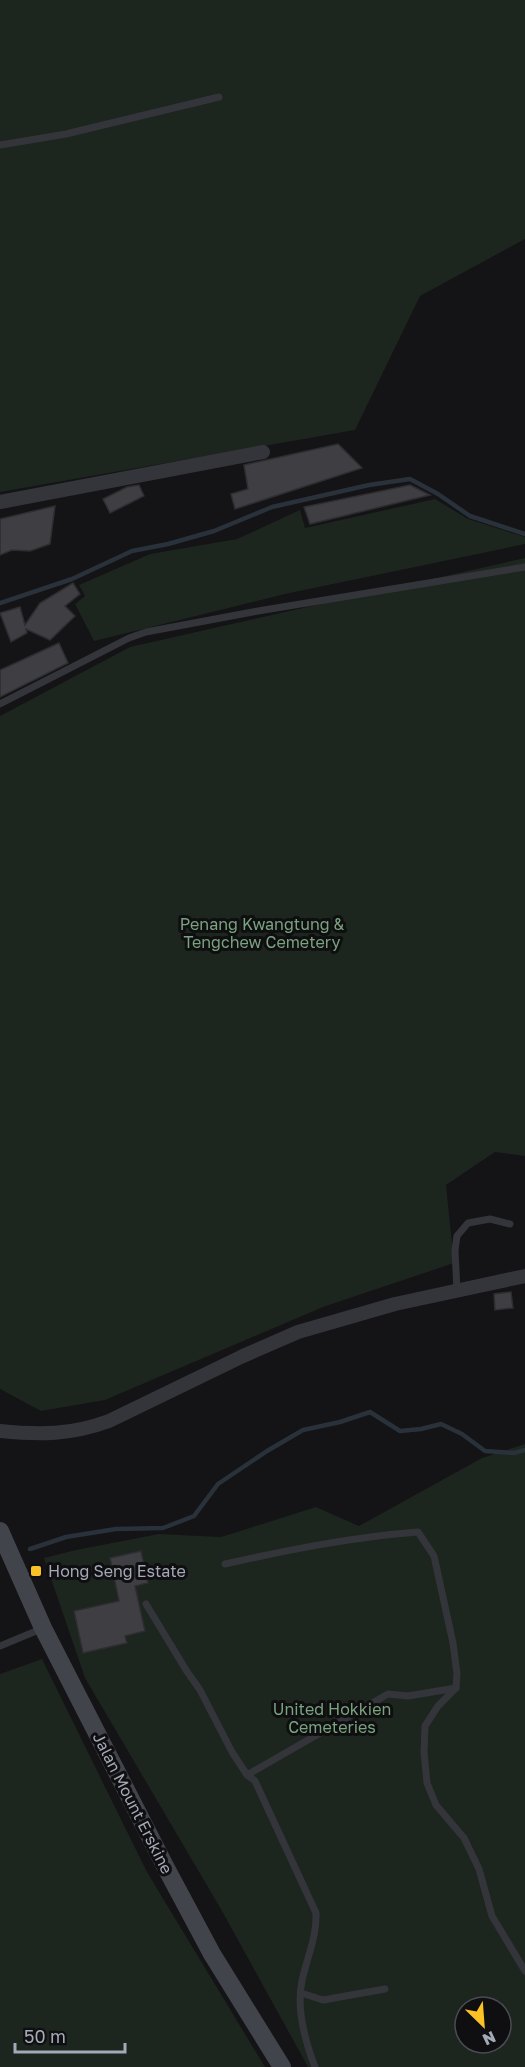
<svg xmlns="http://www.w3.org/2000/svg" width="525" height="2067" font-family="'Golos Text',sans-serif">
	<style>
		.green { fill: #1d251f; fill-rule: evenodd }
		.lines { fill: none; stroke-linecap: round; stroke-linejoin: round }
		.stream { stroke: #29313a; stroke-width: 4.5 }
		.building { fill: #3e3e43; stroke: #2e2d31; stroke-width: 1.5 }
		.lane { stroke: #34353b; stroke-width: 7 }
		.street { stroke: #34353b; stroke-width: 14 }
		.secondary { stroke: #42444b; stroke-width: 18 }
		.poi-dot { fill: #fcc125; stroke: #0f0e10; stroke-width: 2 }
		.labels { text-anchor: middle; stroke-width: 6; stroke-linejoin: round; paint-order: stroke }
		.park-label { font-size: 16px; fill: #7aa37f; stroke: #0f0e10 }
		.poi-label { font-size: 16px; fill: #a4a9b7; stroke: #0f0e10; text-anchor: start }
		.street-label { font-size: 16px; fill: #a4a9b7; stroke: #0f0e10 }
	</style>
	<rect width="100%" height="100%" fill="#141315"/>
	<path class="green" d="M0,0H525V239L420,296L355,430L0,492Z
		M435,499L468,519L525,537V544L285,594L94,641L75,604L85,596L79,585L150,554L237,539L300,510L305,528Z
		M525,558V1156L495,1152L446,1185L454,1263L323,1307L105,1400L41,1411L0,1389V716L130,647Z
		M525,1444V2067H308L222,1911L85,1678L44,1558L76,1550L159,1534L221,1537L316,1507L359,1526L482,1458ZM465,2007H501V2043H465Z
		M42,1659L147,1872L265,2067H0V1674Z"/>
	<g class="lines">
		<path class="stream" d="M0,603L72,579L132,551L168,544L214,531L272,507L369,485L410,479L438,494L470,516L525,534
			M30,1549L66,1537L116,1529L163,1528L194,1516L218,1484L267,1451L303,1430L340,1422L370,1412L400,1431L421,1429L441,1424L462,1434L485,1451L514,1453L525,1450"/>
	</g>
	<path class="building" d="M338,444L362,468L235,509L231,494L248,489L244,465Z
		M139,485L144,496L110,513L103,499L127,487Z
		M410,485L430,495L310,524L304,507Z
		M55,506L50,544L30,551L12,550L0,555V519Z
		M73,583L80,594L65,606L75,616L50,640L26,629L27,633L11,642L0,613L20,607L25,625L40,603Z
		M59,643L68,663L0,697V670Z
		M511,1292L513,1308L495,1310L494,1294Z
		M141,1551L148,1583L135,1586L145,1631L125,1636L127,1643L83,1653L74,1611L119,1601L110,1558Z"/>
	<g class="lines">
		<path class="lane" d="M0,145L66,134L219,97
			M0,704L129,638L146,632L258,611L525,567
			M457,1291L455,1250L457,1236L468,1223L490,1219L510,1224
			M225,1564C288,1550 352,1537 418,1532L434,1556L453,1643L457,1674L456,1688L438,1706L425,1726L424,1752L427,1783L436,1805L464,1838L479,1869L492,1916L525,1971
			M146,1604L186,1670L200,1690L232,1752L247,1775L255,1781L316,1913C317,1937 307,1957 302,1981C296,2009 305,2041 315,2067
			M0,1646L41,1629
			M247,1775L388,1694L408,1696L456,1688
			M301,1993L323,2000L385,1989"/>
		<path class="street" d="M0,502L263,452
			M0,1431C40,1435 71,1435 109,1421L243,1356L298,1332L395,1304L525,1276"/>
		<path class="secondary" d="M0,1531L43,1628L166,1868L212,1954L282,2067"/>
	</g>
	<rect class="poi-dot" x="30" y="1565" width="12" height="12" rx="3"/>
	<g class="labels">
		<g class="park-label">
			<text x="262" y="930">Penang Kwangtung &amp;<tspan x="262" dy="18">Tengchew Cemetery</tspan></text>
			<text x="332" y="1715">United Hokkien<tspan x="332" dy="18">Cemeteries</tspan></text>
		</g>
		<g class="poi-label">
			<text x="48" y="1577">Hong Seng Estate</text>
		</g>
		<g class="street-label">
			<text transform="translate(133 1803) rotate(63)" y="6">Jalan Mount Erskine</text>
		</g>
	</g>
	<g transform="translate(483 2025) rotate(155)"><circle r="28" fill="#0f0e10" stroke="#4b4c53" stroke-width="1.5"/>
	<path d="M0-4.5L10 22L0 15L-10 22Z" fill="#fcc125"/>
	<text y="-9" font-size="16" font-weight="bold" text-anchor="middle" fill="#a4a9b7">N</text>
	</g>
	<path d="M15 2043v9h110v-9" fill="none" stroke="#a4a9b7" stroke-width="3"/>
	<text x="24" y="2043" font-size="18" fill="#a4a9b7" stroke="#0f0e10" stroke-width="4.5" paint-order="stroke">50 m</text>
</svg>
